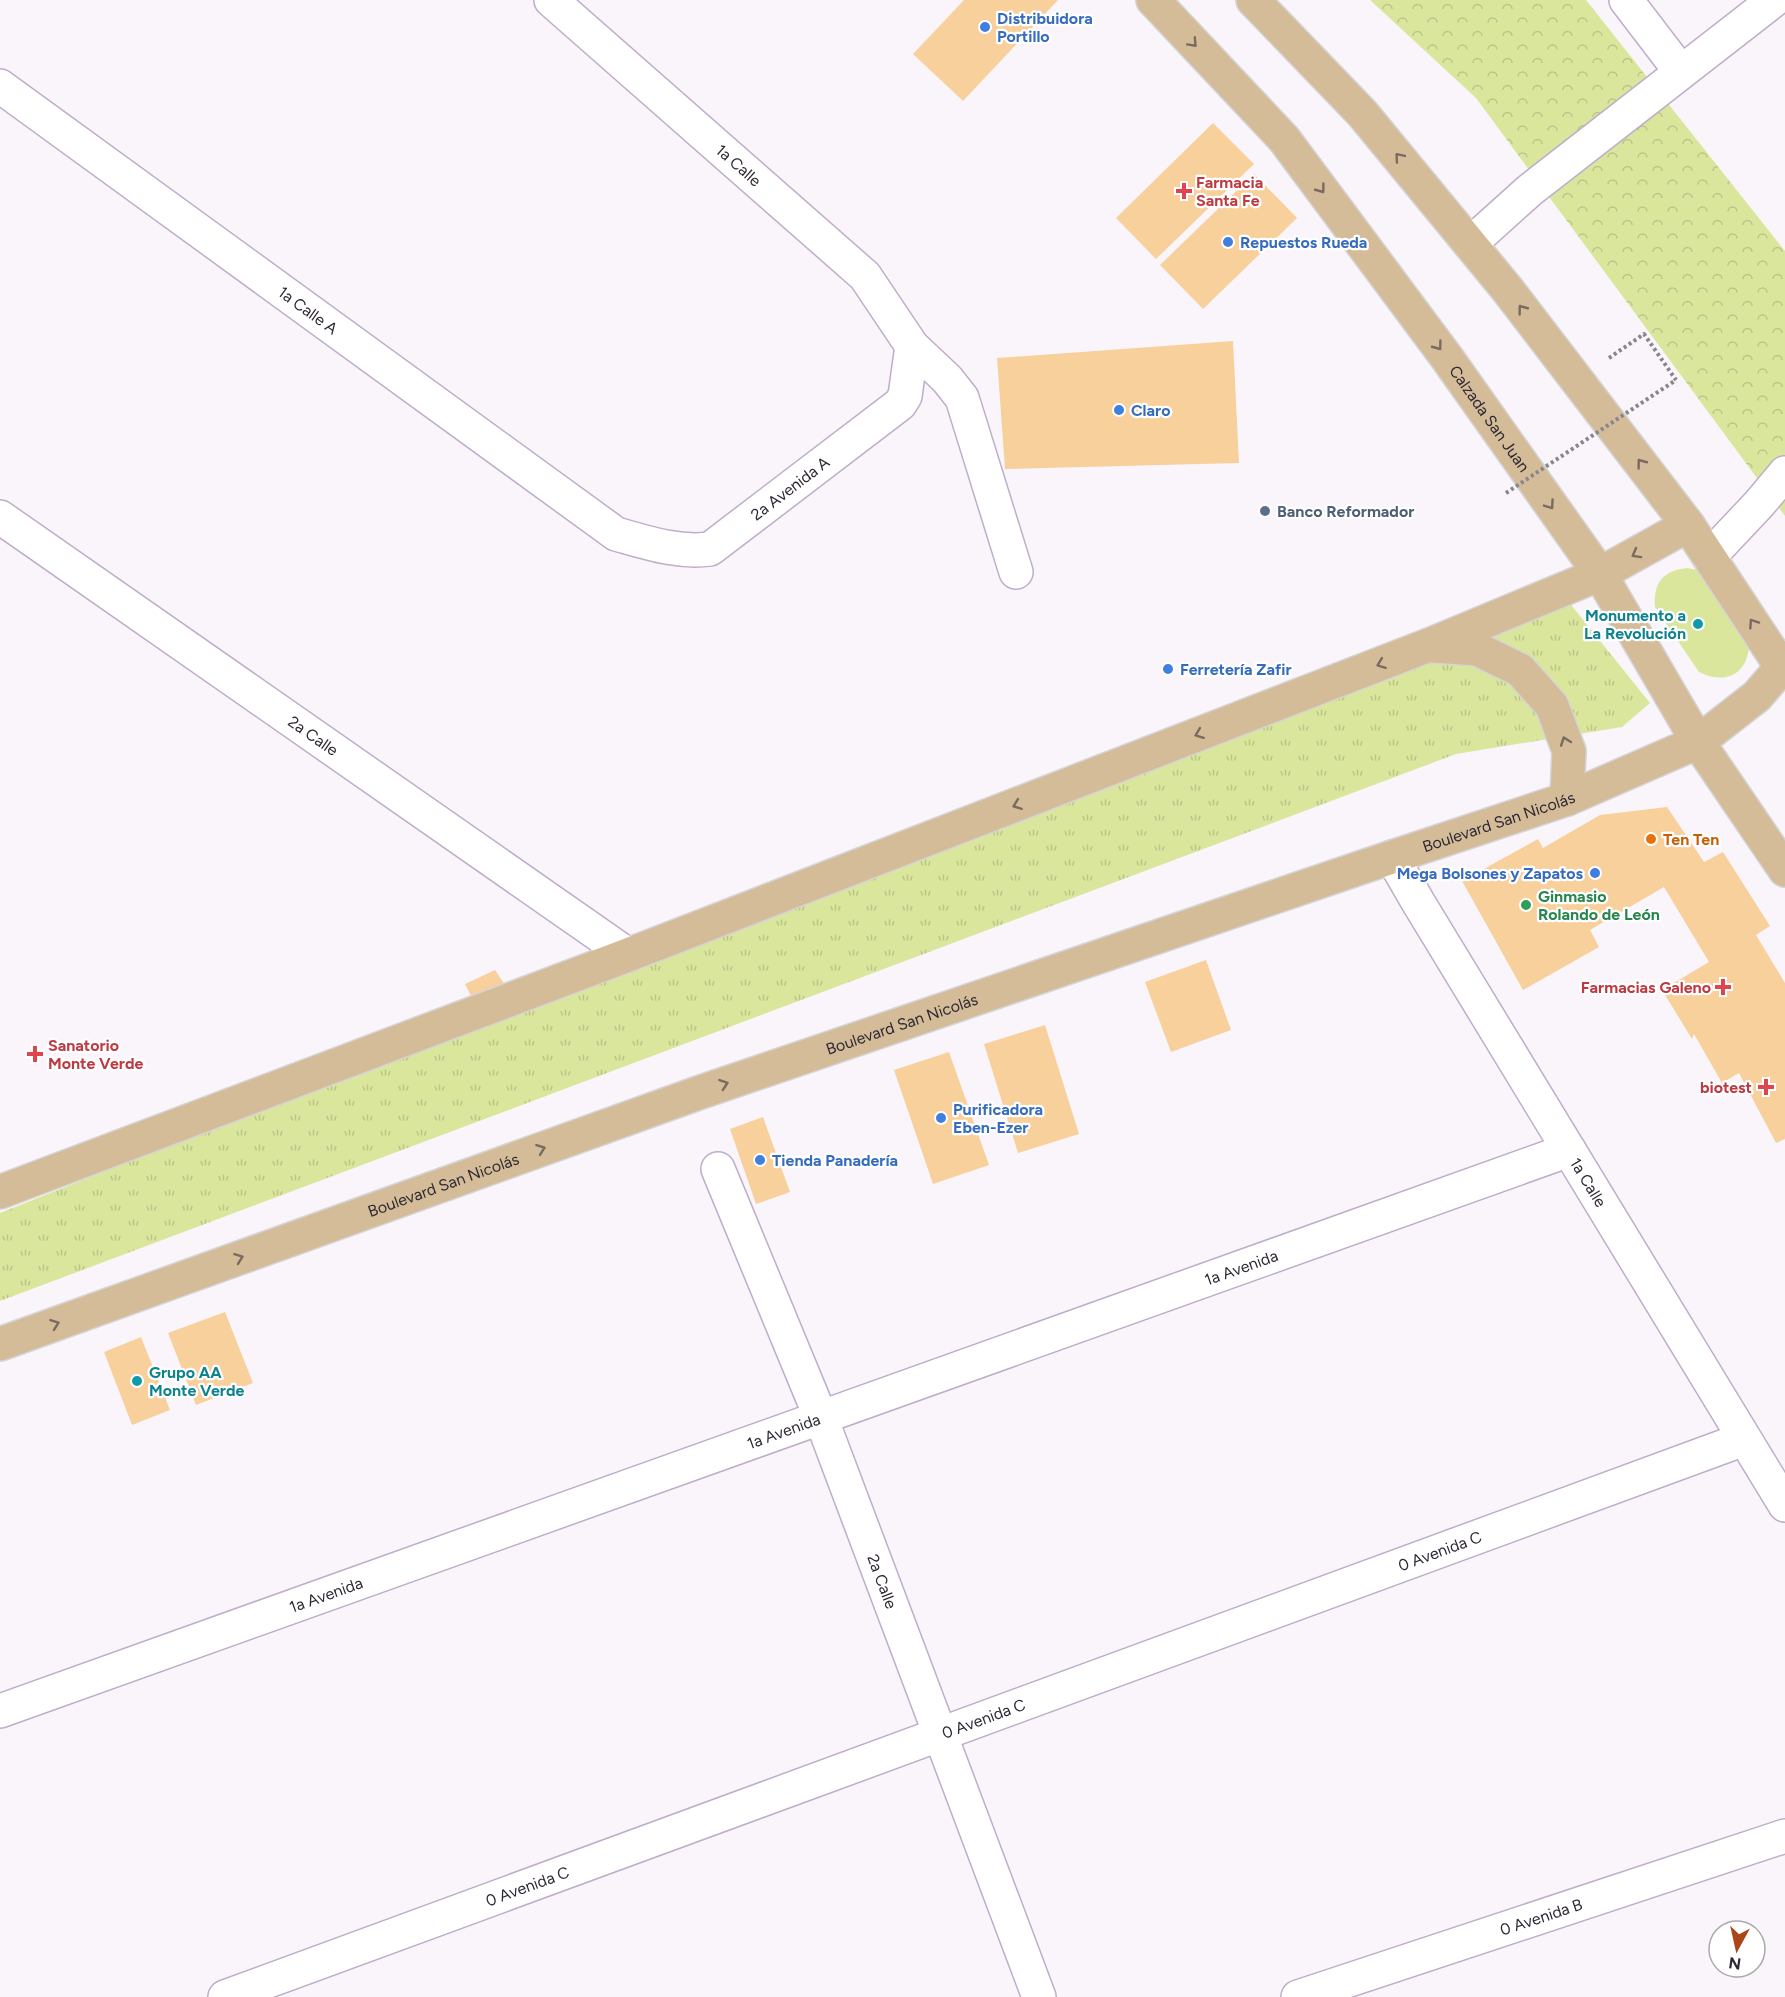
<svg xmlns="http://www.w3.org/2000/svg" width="1785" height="1997" font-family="Figtree,sans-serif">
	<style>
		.green { fill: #dbe69d }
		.forest { fill: url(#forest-crowns) }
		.park { fill: url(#park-tufts) }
		.building { fill: #f8d09c }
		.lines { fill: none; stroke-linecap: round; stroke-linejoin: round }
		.minor-casing { stroke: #bfadca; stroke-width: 36 }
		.major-casing { stroke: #d5d4d6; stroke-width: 36 }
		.path { stroke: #8a858d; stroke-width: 4; stroke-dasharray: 3 3; stroke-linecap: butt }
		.minor { stroke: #fff; stroke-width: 33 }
		.major { stroke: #d4bc98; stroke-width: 33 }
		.path-bridge { stroke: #8a858d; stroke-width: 4; stroke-dasharray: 3 3; stroke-linecap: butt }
		.oneway { stroke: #796b60 }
		.shop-dot { fill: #3f7fe0; stroke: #fff; stroke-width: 2 }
		.health-dot { fill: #e0444e; stroke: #fff; stroke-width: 2 }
		.service-dot { fill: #5c6f8a; stroke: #fff; stroke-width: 2 }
		.culture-dot { fill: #0f9aa8; stroke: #fff; stroke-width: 2 }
		.food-dot { fill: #e8710a; stroke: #fff; stroke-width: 2 }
		.leisure-dot { fill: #2e9e5b; stroke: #fff; stroke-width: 2 }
		.labels { text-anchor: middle; stroke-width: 4.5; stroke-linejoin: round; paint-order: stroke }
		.shop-label { font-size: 16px; font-weight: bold; fill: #366cbe; stroke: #fff; text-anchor: start }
		.street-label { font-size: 16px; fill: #2f2833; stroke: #fff }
		.health-label { font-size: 16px; font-weight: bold; fill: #be3a42; stroke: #fff; text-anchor: start }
		.service-label { font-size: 16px; font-weight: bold; fill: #4e5e75; stroke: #fff; text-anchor: start }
		.culture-label { font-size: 16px; font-weight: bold; fill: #0d838f; stroke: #fff; text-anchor: end }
		.food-label { font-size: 16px; font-weight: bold; fill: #c56008; stroke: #fff; text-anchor: start }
		.leisure-label { font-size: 16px; font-weight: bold; fill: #27864d; stroke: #fff; text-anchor: start }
	</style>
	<defs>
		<pattern id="forest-crowns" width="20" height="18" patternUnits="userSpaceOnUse" patternTransform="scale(1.5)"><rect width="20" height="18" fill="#dbe69d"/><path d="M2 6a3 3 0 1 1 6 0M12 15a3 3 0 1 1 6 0" fill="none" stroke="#bcc588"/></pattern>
		<pattern id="park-tufts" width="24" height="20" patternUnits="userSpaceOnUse" patternTransform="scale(1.5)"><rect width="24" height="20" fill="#dbe69d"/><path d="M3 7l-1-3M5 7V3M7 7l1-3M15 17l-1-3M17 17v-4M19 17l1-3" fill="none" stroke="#bcc588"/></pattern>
	</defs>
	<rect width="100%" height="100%" fill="#f9f5fb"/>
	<path class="green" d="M1688,568L1697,570L1706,576L1749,640C1750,673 1727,686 1699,672L1655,607C1653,583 1663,570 1688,568Z"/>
	<path class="forest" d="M1370,0H1586L1785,251V516L1476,98Z"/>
	<path class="park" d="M1560,591L1650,703L1622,727L1456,754L0,1301V1213Z"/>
	<path class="building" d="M964,0H1058L963,101L913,54Z
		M1213,123L1254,164L1156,259L1116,218Z
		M1254,174L1297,218L1203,309L1160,265Z
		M1233,341L1239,463L1005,469L997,358Z
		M1667,807L1704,862L1723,852L1770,926L1756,935L1785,983V1139L1776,1143L1739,1073L1722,1083L1694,1034L1692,1039L1662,990L1709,962L1664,887L1590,930L1599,947L1523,990L1462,881L1538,839L1543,848L1600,815Z
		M1206,960L1231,1030L1171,1052L1145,982Z
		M495,970L507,988L474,1002L465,984Z
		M1045,1025L1079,1134L1018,1153L984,1044Z
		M949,1052L989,1165L933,1184L894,1070Z
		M763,1117L790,1192L756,1204L730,1129Z
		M225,1312L253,1383L196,1405L168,1333Z
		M141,1337L170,1410L132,1425L104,1352Z"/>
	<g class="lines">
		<g class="minor-casing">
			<g id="minor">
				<path id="s1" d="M551,0L865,276L912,346L947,379L962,398L1016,572"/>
				<path d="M1626,0L1681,72"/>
				<path id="s2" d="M0,86L616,534C648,543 677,553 710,549L900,404L905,396L912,346"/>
				<path d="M1470,244L1530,190L1774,0"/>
				<path id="s3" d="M0,517L628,955"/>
				<path d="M1709,557L1759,504L1785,473"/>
				<path id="s4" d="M1392,857L1418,902L1785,1505"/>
				<path id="s5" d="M718,1169L821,1418L1039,1997"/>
				<path id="s6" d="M0,1711L1569,1150"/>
				<path id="s7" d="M225,1997L1744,1439"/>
				<path id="s8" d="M1298,1997L1785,1836"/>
			</g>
		</g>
		<g class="major-casing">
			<g id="major">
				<path id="s9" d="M1153,0L1284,139L1447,358L1600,574L1698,742L1785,870"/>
				<path d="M1253,0L1362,113L1507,289L1688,525L1785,672"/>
				<path d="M1434,646L1477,649L1520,670L1552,706L1569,751L1567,799"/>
				<path d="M0,1192L628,955L1429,645L1600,574L1688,525"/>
				<path id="s10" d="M0,1344L701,1092L1392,857L1567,799L1698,742L1757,696L1782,667"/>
			</g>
		</g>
		<path class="path" d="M1609,358L1644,334L1676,380"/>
		<use href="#minor" class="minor"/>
		<use href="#major" class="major"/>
		<path class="path-bridge" d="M1506,493L1676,380"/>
	</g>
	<defs><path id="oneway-chevron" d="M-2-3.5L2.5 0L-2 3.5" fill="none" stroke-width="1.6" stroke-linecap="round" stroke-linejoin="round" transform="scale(1.5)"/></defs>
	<g class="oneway">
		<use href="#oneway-chevron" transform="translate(1193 43) rotate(47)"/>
		<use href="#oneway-chevron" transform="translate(1399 157) rotate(-130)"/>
		<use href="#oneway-chevron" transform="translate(1321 189) rotate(53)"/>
		<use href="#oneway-chevron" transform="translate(1522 309) rotate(-127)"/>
		<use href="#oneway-chevron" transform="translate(1438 346) rotate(53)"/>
		<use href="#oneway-chevron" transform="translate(1641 463) rotate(-127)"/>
		<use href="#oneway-chevron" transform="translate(1550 505) rotate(55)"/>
		<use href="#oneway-chevron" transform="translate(1636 554) rotate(151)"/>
		<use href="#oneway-chevron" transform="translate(1753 623) rotate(-124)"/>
		<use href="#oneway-chevron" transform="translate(1381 664) rotate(159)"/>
		<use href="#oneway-chevron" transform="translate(1199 734) rotate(159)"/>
		<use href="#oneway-chevron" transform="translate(1565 741) rotate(-110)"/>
		<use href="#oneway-chevron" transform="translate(1017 805) rotate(159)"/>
		<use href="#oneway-chevron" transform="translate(724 1084) rotate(-19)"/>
		<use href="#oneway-chevron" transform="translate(541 1149) rotate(-20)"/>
		<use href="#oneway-chevron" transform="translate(239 1258) rotate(-20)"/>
		<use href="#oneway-chevron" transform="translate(55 1324) rotate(-20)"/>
	</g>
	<g class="shop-dot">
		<circle cx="985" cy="27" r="6"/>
		<circle cx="1228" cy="242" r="6"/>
		<circle cx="1119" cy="410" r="6"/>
		<circle cx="1168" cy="669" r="6"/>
		<circle cx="1595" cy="873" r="6"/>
		<circle cx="941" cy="1118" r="6"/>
		<circle cx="760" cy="1160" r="6"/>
	</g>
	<g class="health-dot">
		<path d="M1181 182h6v6h6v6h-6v6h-6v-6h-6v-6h6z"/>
		<path d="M1720 978h6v6h6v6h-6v6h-6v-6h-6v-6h6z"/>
		<path d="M32 1045h6v6h6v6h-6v6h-6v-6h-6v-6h6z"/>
		<path d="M1763 1078h6v6h6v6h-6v6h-6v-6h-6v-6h6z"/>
	</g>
	<circle class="service-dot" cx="1265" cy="511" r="6"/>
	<g class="culture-dot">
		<circle cx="1698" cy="624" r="6"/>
		<circle cx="137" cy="1381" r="6"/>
	</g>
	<circle class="food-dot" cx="1651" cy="839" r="6"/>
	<circle class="leisure-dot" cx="1526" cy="905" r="6"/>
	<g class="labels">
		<g class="shop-label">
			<text x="997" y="24">Distribuidora<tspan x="997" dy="18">Portillo</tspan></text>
			<text x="1240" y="248">Repuestos Rueda</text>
			<text x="1131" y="416">Claro</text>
			<text x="1180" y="675">Ferretería Zafir</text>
			<text x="1583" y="879" text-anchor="end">Mega Bolsones y Zapatos</text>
			<text x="953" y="1115">Purificadora<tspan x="953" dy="18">Eben-Ezer</tspan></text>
			<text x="772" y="1166">Tienda Panadería</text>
		</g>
		<g class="street-label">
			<text dy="6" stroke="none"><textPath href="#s1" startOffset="250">1a Calle</textPath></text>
			<text dy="6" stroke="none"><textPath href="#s2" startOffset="381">1a Calle A</textPath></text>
			<text dy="6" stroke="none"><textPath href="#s9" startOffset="538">Calzada San Juan</textPath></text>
			<text dy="6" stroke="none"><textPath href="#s2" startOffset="958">2a Avenida A</textPath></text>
			<text dy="6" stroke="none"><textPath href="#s3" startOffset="382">2a Calle</textPath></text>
			<text dy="6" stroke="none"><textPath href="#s10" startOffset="1587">Boulevard San Nicolás</textPath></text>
			<text dy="6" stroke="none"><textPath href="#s10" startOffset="957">Boulevard San Nicolás</textPath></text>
			<text dy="6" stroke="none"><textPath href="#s4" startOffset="380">1a Calle</textPath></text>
			<text dy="6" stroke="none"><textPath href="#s10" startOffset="471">Boulevard San Nicolás</textPath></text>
			<text dy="6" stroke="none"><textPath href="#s6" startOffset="1318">1a Avenida</textPath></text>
			<text dy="6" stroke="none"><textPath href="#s6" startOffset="832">1a Avenida</textPath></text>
			<text dy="6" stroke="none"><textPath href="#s7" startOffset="1294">0 Avenida C</textPath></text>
			<text dy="6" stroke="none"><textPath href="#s5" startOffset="444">2a Calle</textPath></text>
			<text dy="6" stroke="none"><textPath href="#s6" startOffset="346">1a Avenida</textPath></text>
			<text dy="6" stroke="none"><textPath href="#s7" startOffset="808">0 Avenida C</textPath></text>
			<text dy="6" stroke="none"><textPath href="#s7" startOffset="322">0 Avenida C</textPath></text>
			<text dy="6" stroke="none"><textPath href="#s8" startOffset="256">0 Avenida B</textPath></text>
		</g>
		<g class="health-label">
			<text x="1196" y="188">Farmacia<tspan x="1196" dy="18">Santa Fe</tspan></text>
			<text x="1711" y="993" text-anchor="end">Farmacias Galeno</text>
			<text x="48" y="1051">Sanatorio<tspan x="48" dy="18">Monte Verde</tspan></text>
			<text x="1752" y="1093" text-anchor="end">biotest</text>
		</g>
		<g class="service-label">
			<text x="1277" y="517">Banco Reformador</text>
		</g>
		<g class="culture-label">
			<text x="1686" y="621">Monumento a<tspan x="1686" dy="18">La Revolución</tspan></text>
			<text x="149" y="1378" text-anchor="start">Grupo AA<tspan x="149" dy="18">Monte Verde</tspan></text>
		</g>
		<g class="food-label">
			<text x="1663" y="845">Ten Ten</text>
		</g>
		<g class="leisure-label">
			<text x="1538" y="902">Ginmasio<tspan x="1538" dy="18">Rolando de León</tspan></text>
		</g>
	</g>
	<g transform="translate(1737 1949) rotate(188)"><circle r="28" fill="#ffffff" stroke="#aca9ad" stroke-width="1.5"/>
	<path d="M0-4.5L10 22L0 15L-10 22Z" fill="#ab4619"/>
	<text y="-9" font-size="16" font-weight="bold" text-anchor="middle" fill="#2f2833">N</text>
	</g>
</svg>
